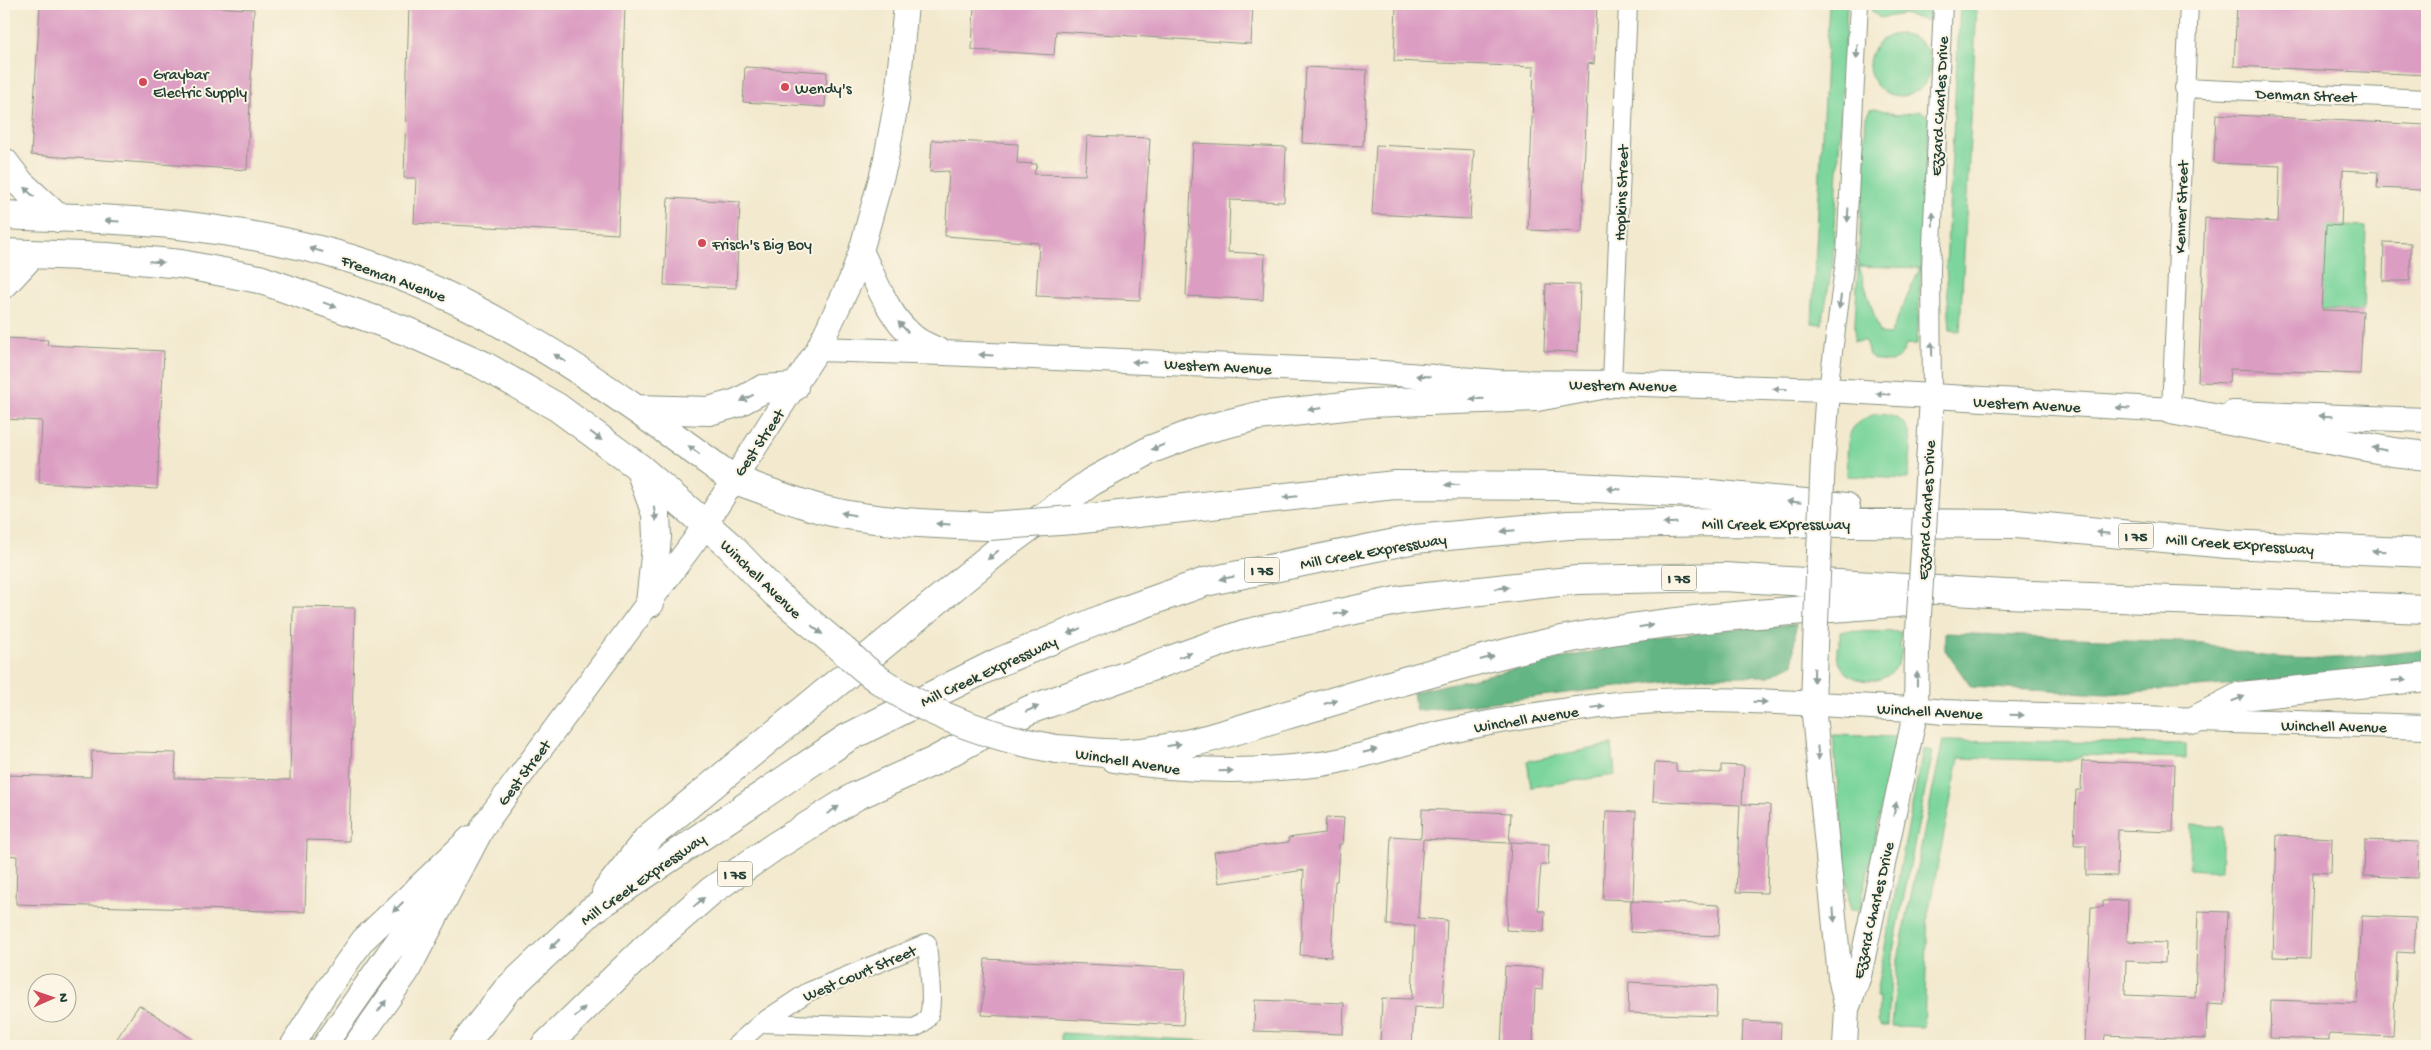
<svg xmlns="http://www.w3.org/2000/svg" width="2431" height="1050" font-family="'Gochi Hand',sans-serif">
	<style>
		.green { fill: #7bd59c; stroke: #4d8968; fill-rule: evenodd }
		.forest { fill: #64b684; stroke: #427a5c }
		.building { fill: #db9dc2 }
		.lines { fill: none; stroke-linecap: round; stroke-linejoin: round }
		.street-casing { stroke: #889381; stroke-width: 20 }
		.secondary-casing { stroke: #889381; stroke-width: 26 }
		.primary-casing { stroke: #889381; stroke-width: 30 }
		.highway-casing { stroke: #889381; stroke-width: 30 }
		.street { stroke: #fff; stroke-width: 18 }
		.secondary { stroke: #fff; stroke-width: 24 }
		.primary { stroke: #fff; stroke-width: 28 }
		.highway { stroke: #fff; stroke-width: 28 }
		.secondary-bridge-casing { stroke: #889381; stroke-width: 26; stroke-linecap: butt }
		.primary-bridge-casing { stroke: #889381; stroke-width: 30; stroke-linecap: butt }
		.highway-bridge-casing { stroke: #889381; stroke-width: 30; stroke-linecap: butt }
		.secondary-bridge { stroke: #fff; stroke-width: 24 }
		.primary-bridge { stroke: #fff; stroke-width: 28 }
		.highway-bridge { stroke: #fff; stroke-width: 28 }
		.oneway { fill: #8f9e9a }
		.poi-dot { fill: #d1495b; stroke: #fcf5e5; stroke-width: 2 }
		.labels { text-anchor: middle; stroke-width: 4; stroke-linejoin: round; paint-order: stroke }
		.shield { fill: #fcf5e5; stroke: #617469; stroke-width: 1 }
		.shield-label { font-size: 15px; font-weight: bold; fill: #1f3d34 }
		.poi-label { font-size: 16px; fill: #1f3d34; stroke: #fcf5e5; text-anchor: start }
		.street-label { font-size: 16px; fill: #1f3d34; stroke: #fcf5e5 }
	</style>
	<rect width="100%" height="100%" fill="#fcf5e5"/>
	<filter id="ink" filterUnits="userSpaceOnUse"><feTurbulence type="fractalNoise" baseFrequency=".02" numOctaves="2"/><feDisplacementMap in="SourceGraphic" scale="10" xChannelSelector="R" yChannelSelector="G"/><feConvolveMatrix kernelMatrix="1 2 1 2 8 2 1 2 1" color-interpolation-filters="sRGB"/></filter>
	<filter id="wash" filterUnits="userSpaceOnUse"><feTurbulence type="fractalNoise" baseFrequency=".0096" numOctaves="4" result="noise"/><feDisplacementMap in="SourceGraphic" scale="20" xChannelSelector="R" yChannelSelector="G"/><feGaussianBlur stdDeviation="1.12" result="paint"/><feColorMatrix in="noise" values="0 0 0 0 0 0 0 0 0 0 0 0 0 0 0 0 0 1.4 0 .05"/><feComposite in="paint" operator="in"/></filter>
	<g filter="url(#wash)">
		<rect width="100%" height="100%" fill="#f2e9ce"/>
		<path class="green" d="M1829,4H1847L1833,261L1822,324L1812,323Z
			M1872,4H1935L1931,19L1926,21L1904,14L1880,18L1872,12Z
			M1960,4H1977L1960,331L1950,330L1946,267Z
			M1869 65a31 31 0 1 1 62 0a31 31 0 1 1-62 0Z
			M1875,108L1897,115L1921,111L1929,117V121L1917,345L1906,344C1902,364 1883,367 1869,355L1865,341H1854L1866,117L1870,109ZM1859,266L1920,268L1890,335L1880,334Z
			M2325,225L2366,227L2363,311L2322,309Z
			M1876,414C1922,415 1910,450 1908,479L1847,476C1849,448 1840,424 1876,414Z
			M1840,631L1901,632L1900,648L1902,649C1901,655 1899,662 1896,667C1884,686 1852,685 1841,666C1837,660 1837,654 1837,647H1840Z
			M1833,735L1896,737L1860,910H1850Z
			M1943,740L2186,744V758L2083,755L2070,761L1959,758L1928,914L1924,1027L1892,1026L1897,964Z
			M1612,745L1615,775L1531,787L1527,761Z
			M1923,749L1933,751L1892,956L1888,1026H1881L1878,1021L1879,997H1876L1877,988Z
			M2191,825L2223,827L2221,871L2189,869Z
			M1061,1033L1297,1046H1061Z"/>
		<path class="forest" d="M1796,624L1793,664L1769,676H1710L1416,711L1413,692L1648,639L1729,629Z
			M1945,633L2205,643C2275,667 2353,658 2425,650L2427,662L2250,683L2107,694L1971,687L1945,650Z"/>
		<g id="blocks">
			<path class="building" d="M40,4H187V6L254,9L247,170L31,155Z
				M409,4H625L618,234L414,223L416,178H404Z
				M974,4H1253L1251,44L1056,31L1054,55L972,50Z
				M1396,4H1597L1594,64L1588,63L1582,232L1528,230L1534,67L1394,61Z
				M2237,4H2427V75L2234,66Z
				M745,67L827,72L825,107L743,102Z
				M1306,67L1367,70L1363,146L1302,143Z
				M2216,114L2426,125L2422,190L2377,188L2378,172L2343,170L2341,226L2326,225L2322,310L2363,311L2360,374L2230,369L2229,383L2198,382L2205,218L2278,222L2280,166L2214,163Z
				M1087,136L1150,138L1140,300L1036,296L1039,243L945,236L949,171L930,172L932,140L1018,144L1017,163L1037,164L1034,174L1085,175Z
				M1193,143L1286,147L1284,202L1230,200L1228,252L1265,254L1263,300L1186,296Z
				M1376,145L1474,150L1470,219L1372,214Z
				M668,198L740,202L736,288L664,285Z
				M2384,242L2411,243L2410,281H2383Z
				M1546,284L1580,285L1578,352L1544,351Z
				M4,338L48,340L47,345L164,351L157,489L39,483L42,421L4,419Z
				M293,607L355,608L349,841L307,840L305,912L16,904L17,856L4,855V775L91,777L92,751L176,753L175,778L290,780Z
				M2082,761L2175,764L2173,832L2118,830L2117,876L2086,875V845H2074L2076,790H2081Z
				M1655,763L1676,764V771L1721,773V765L1744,766L1742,804L1770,805L1767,893L1736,892L1740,805L1653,801Z
				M1422,809L1511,813L1509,843L1423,839L1418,918L1447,920L1443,1008L1414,1007L1412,1046H1380L1382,998L1412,999L1415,926L1387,925L1391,836L1421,838Z
				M1606,811L1636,812L1633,900L1603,899Z
				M1326,817L1344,818L1342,844H1339L1337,881H1335L1331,957L1300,955L1304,870L1219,883L1214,852L1289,842L1288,838L1325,833Z
				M2277,835L2332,838L2331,873L2313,872L2310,958L2273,957Z
				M2365,840L2419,842L2418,878L2364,876Z
				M1511,842L1549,844L1548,865H1541L1539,887L1538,911H1545L1544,932L1506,930Z
				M2128,900L2127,941L2166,943L2165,963L2126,961L2125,995L2195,998L2198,911L2228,912L2224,1005L2207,1004L2206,1039L2105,1035L2104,1045L2085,1044L2091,907H2103V901Z
				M1631,901L1720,905L1719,936L1630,932Z
				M2362,916L2416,918L2414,953L2397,952L2393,1037L2329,1034V1040L2270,1038L2271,1000L2357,1003Z
				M985,959L1186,969L1183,1025L982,1015Z
				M1505,966L1543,968L1542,990L1535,989L1533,1046H1501Z
				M1629,982L1717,986L1716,1016L1628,1013Z
				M1255,1000L1344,1003L1343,1034L1254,1031Z
				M139,1005L163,1020L203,1046H112Z
				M1743,1021L1781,1023L1780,1046H1742Z"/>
		</g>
	</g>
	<g filter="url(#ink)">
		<use href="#blocks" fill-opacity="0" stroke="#889381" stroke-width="1"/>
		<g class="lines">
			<g class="street-casing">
				<path id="street" d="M2184,88L2427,99
					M1612,383L1628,4
					M1828,390L1846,253L1859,4
					M1932,398L1931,267L1943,4
					M2171,410L2189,4
					M735,1046L761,1023L808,992L927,943C928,958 934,1002 929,1015C926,1022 921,1025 914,1028L761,1023"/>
			</g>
			<g class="secondary-casing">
				<path id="secondary" d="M861,251C876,280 887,315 913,336C920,343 931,346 940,351
					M818,349L944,353L1370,372L1498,382L1612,383L1828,390L2190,411
					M2233,413L2427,420
					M1823,458L1828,390
					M1928,463L1932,398
					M1815,646L1813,705L1840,977L1847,1009L1845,1046
					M1114,760C1184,772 1251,773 1321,764C1363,758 1405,741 1447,732C1497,720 1548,713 1599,706C1704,693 1811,705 1916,709L1943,712L2427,727
					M1847,1009L1859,976L1911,733L1916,709L1917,649
					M292,1046L325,993L363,940L470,838
					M324,1046L388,954L440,884
					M355,1046L407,972L484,825L695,540L818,349L851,280L861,251L885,164L897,99L906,4"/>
			</g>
			<g class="primary-casing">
				<path id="primary" d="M4,162L20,183L58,218
					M4,215C62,218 121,218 179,225C247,233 317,246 382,269C511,315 623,399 733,479
					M4,253L107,257L181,264L259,279L406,331L483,365L557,407L640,468L729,545L774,592L843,650
					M4,284L32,254
					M637,409L709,411L737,403L763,389L794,387
					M640,470L656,514L657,537L650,603"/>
			</g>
			<g class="highway-casing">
				<path id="highway" d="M2171,410L2393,452L2427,456
					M733,479C764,490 796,503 828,511C881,523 935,524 989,526
					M1073,520L1395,485L1556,486L1711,494L1846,507
					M2195,720L2241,696L2427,677
					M1056,749C1080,750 1106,755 1130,753C1182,749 1233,731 1283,716C1362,693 1442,669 1522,649C1648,618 1778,613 1907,602
					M606,892L648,838L1005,545L1091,482L1152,449L1202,430L1258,416L1370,403L1537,397L1612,383
					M463,1046L506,991L591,911L847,738L999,662L1109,616L1205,582L1415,539L1568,525L1714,522L2016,524L2227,544L2427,553
					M545,1046L647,947L711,891L774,847L856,796L932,762L1029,710L1244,634L1401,600L1577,580L1724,577L2005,594L2427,609"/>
			</g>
			<use href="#street" class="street"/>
			<use href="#secondary" class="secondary"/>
			<use href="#primary" class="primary"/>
			<use href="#highway" class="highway"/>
			<g class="secondary-bridge-casing">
				<path id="secondary-bridge" d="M1815,646L1823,458
					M1917,649L1928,463"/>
			</g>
			<g class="primary-bridge-casing">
				<path id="primary-bridge" d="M843,650C856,661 868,673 882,682C934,717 995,738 1056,749"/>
			</g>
			<g class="highway-bridge-casing">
				<path id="highway-bridge" d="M989,526L1073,520"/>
			</g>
			<use href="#secondary-bridge" class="secondary-bridge"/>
			<use href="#primary-bridge" class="primary-bridge"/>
			<use href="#highway-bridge" class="highway-bridge"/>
		</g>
		<defs><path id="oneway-solid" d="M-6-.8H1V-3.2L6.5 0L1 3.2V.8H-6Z" transform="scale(1.25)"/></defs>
		<g class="oneway">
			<use href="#oneway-solid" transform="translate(1857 52) rotate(93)"/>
			<use href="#oneway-solid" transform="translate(29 192) rotate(-137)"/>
			<use href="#oneway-solid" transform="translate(1848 215) rotate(93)"/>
			<use href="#oneway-solid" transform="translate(1933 219) rotate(-88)"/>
			<use href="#oneway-solid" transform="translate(112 221) rotate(-177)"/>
			<use href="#oneway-solid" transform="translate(316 250) rotate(-164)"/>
			<use href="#oneway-solid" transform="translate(156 262) rotate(5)"/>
			<use href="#oneway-solid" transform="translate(1840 302) rotate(98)"/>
			<use href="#oneway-solid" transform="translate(330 305) rotate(20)"/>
			<use href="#oneway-solid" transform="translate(903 327) rotate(-133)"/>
			<use href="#oneway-solid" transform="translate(1932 349) rotate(-91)"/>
			<use href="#oneway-solid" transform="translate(986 355) rotate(-177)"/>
			<use href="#oneway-solid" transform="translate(560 358) rotate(-148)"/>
			<use href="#oneway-solid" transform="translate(1139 362) rotate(-177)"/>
			<use href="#oneway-solid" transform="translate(1423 376) rotate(-176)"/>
			<use href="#oneway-solid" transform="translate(1780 389) rotate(-178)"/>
			<use href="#oneway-solid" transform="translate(1883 394) rotate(-176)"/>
			<use href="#oneway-solid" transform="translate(747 398) rotate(153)"/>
			<use href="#oneway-solid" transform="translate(1477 399) rotate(178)"/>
			<use href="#oneway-solid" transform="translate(2123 408) rotate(-177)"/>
			<use href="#oneway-solid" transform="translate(1315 409) rotate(173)"/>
			<use href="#oneway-solid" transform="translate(2326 416) rotate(-178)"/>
			<use href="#oneway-solid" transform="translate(596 436) rotate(37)"/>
			<use href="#oneway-solid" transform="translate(1158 447) rotate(158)"/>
			<use href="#oneway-solid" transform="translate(2379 449) rotate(-169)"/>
			<use href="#oneway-solid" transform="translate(694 450) rotate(-144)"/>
			<use href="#oneway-solid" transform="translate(1452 485) rotate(180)"/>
			<use href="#oneway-solid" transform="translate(1614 489) rotate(-177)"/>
			<use href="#oneway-solid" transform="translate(1290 497) rotate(174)"/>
			<use href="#oneway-solid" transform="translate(1794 502) rotate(-174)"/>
			<use href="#oneway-solid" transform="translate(655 514) rotate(80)"/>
			<use href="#oneway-solid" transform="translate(848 514) rotate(-169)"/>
			<use href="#oneway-solid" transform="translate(1670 523) rotate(179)"/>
			<use href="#oneway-solid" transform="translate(943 524) rotate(-177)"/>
			<use href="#oneway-solid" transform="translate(1508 531) rotate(175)"/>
			<use href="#oneway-solid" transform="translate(2103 533) rotate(-175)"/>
			<use href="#oneway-solid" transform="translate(2379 551) rotate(-178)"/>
			<use href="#oneway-solid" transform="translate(993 555) rotate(140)"/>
			<use href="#oneway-solid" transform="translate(1227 578) rotate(168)"/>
			<use href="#oneway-solid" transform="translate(1502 588) rotate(-6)"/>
			<use href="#oneway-solid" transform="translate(1341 613) rotate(-12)"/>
			<use href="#oneway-solid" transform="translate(1646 626) rotate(-9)"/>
			<use href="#oneway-solid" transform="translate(817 630) rotate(39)"/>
			<use href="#oneway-solid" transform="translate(1074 631) rotate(158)"/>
			<use href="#oneway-solid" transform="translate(1185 655) rotate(-20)"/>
			<use href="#oneway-solid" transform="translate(1487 658) rotate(-15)"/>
			<use href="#oneway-solid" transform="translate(1814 675) rotate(92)"/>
			<use href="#oneway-solid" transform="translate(1917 679) rotate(-89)"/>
			<use href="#oneway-solid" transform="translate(2399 680) rotate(-5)"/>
			<use href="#oneway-solid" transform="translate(2238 699) rotate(-21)"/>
			<use href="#oneway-solid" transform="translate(1331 702) rotate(-16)"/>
			<use href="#oneway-solid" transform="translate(1760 702) rotate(2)"/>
			<use href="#oneway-solid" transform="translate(1598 707) rotate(-7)"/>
			<use href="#oneway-solid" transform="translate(1032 709) rotate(-22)"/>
			<use href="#oneway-solid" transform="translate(2017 715) rotate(2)"/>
			<use href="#oneway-solid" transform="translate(1174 745) rotate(-10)"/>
			<use href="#oneway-solid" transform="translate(1370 751) rotate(-14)"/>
			<use href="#oneway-solid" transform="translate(1818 753) rotate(85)"/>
			<use href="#oneway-solid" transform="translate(1226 771) rotate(-1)"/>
			<use href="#oneway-solid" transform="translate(1895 809) rotate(-78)"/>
			<use href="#oneway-solid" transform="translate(833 810) rotate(-32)"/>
			<use href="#oneway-solid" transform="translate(699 902) rotate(-41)"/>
			<use href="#oneway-solid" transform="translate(398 907) rotate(136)"/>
			<use href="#oneway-solid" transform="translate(1834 915) rotate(85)"/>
			<use href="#oneway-solid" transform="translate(555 944) rotate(137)"/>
			<use href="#oneway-solid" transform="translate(382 1006) rotate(-54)"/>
			<use href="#oneway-solid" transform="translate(580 1012) rotate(-45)"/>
		</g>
	</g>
	<g class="poi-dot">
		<circle cx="143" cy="82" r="5"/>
		<circle cx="785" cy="87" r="5"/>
		<circle cx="702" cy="243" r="5"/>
	</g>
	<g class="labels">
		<g class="shield">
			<rect x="2118.5" y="523.5" width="35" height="25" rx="4"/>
			<rect x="1244.5" y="557.5" width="35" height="25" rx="4"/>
			<rect x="1661.5" y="565.5" width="35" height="25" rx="4"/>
			<rect x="717.5" y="861.5" width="35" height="25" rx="4"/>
		</g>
		<g class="shield-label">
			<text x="2136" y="541">I 75</text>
			<text x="1262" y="575">I 75</text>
			<text x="1679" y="583">I 75</text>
			<text x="735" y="879">I 75</text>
		</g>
		<g class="poi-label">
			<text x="153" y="79">Graybar<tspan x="153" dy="18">Electric Supply</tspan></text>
			<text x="795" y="93">Wendy's</text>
			<text x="712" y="249">Frisch's Big Boy</text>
		</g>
		<g class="street-label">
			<text transform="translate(2306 94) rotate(2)" y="6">Denman Street</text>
			<text transform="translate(1938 106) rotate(-87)" y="6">Ezzard Charles Drive</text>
			<text transform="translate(1620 193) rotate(-88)" y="6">Hopkins Street</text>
			<text transform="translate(2180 207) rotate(-88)" y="6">Kenner Street</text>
			<text transform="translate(394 277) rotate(20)" y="6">Freeman Avenue</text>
			<text transform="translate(1218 365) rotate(3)" y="6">Western Avenue</text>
			<text transform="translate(1623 384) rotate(1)" y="6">Western Avenue</text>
			<text transform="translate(2027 403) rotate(3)" y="6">Western Avenue</text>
			<text transform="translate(758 442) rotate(-56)" y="6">Gest Street</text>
			<text transform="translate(1925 510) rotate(-87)" y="6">Ezzard Charles Drive</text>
			<text x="1776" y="529">Mill Creek Expressway</text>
			<text transform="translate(2240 543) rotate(4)" y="6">Mill Creek Expressway</text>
			<text transform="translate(1373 550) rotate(-10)" y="6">Mill Creek Expressway</text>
			<text transform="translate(762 578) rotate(44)" y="6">Winchell Avenue</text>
			<text transform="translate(988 670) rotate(-25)" y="6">Mill Creek Expressway</text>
			<text transform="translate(1930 710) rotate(3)" y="6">Winchell Avenue</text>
			<text transform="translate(1526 718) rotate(-9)" y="6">Winchell Avenue</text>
			<text transform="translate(2334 725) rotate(1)" y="6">Winchell Avenue</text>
			<text transform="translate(1128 760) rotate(9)" y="6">Winchell Avenue</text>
			<text transform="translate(523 772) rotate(-53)" y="6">Gest Street</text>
			<text transform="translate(642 878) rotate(-35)" y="6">Mill Creek Expressway</text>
			<text transform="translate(1872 910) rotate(-77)" y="6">Ezzard Charles Drive</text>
			<text transform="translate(859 972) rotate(-23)" y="6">West Court Street</text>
		</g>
	</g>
	<rect width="2431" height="1050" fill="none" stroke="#fcf5e5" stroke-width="20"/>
	<g transform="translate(52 998) rotate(88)"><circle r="24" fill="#fcf5e5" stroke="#a4ab9e"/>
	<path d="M0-4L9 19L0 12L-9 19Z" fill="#d1495b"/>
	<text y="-8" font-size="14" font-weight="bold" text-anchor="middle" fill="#1f3d34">N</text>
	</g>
</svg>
